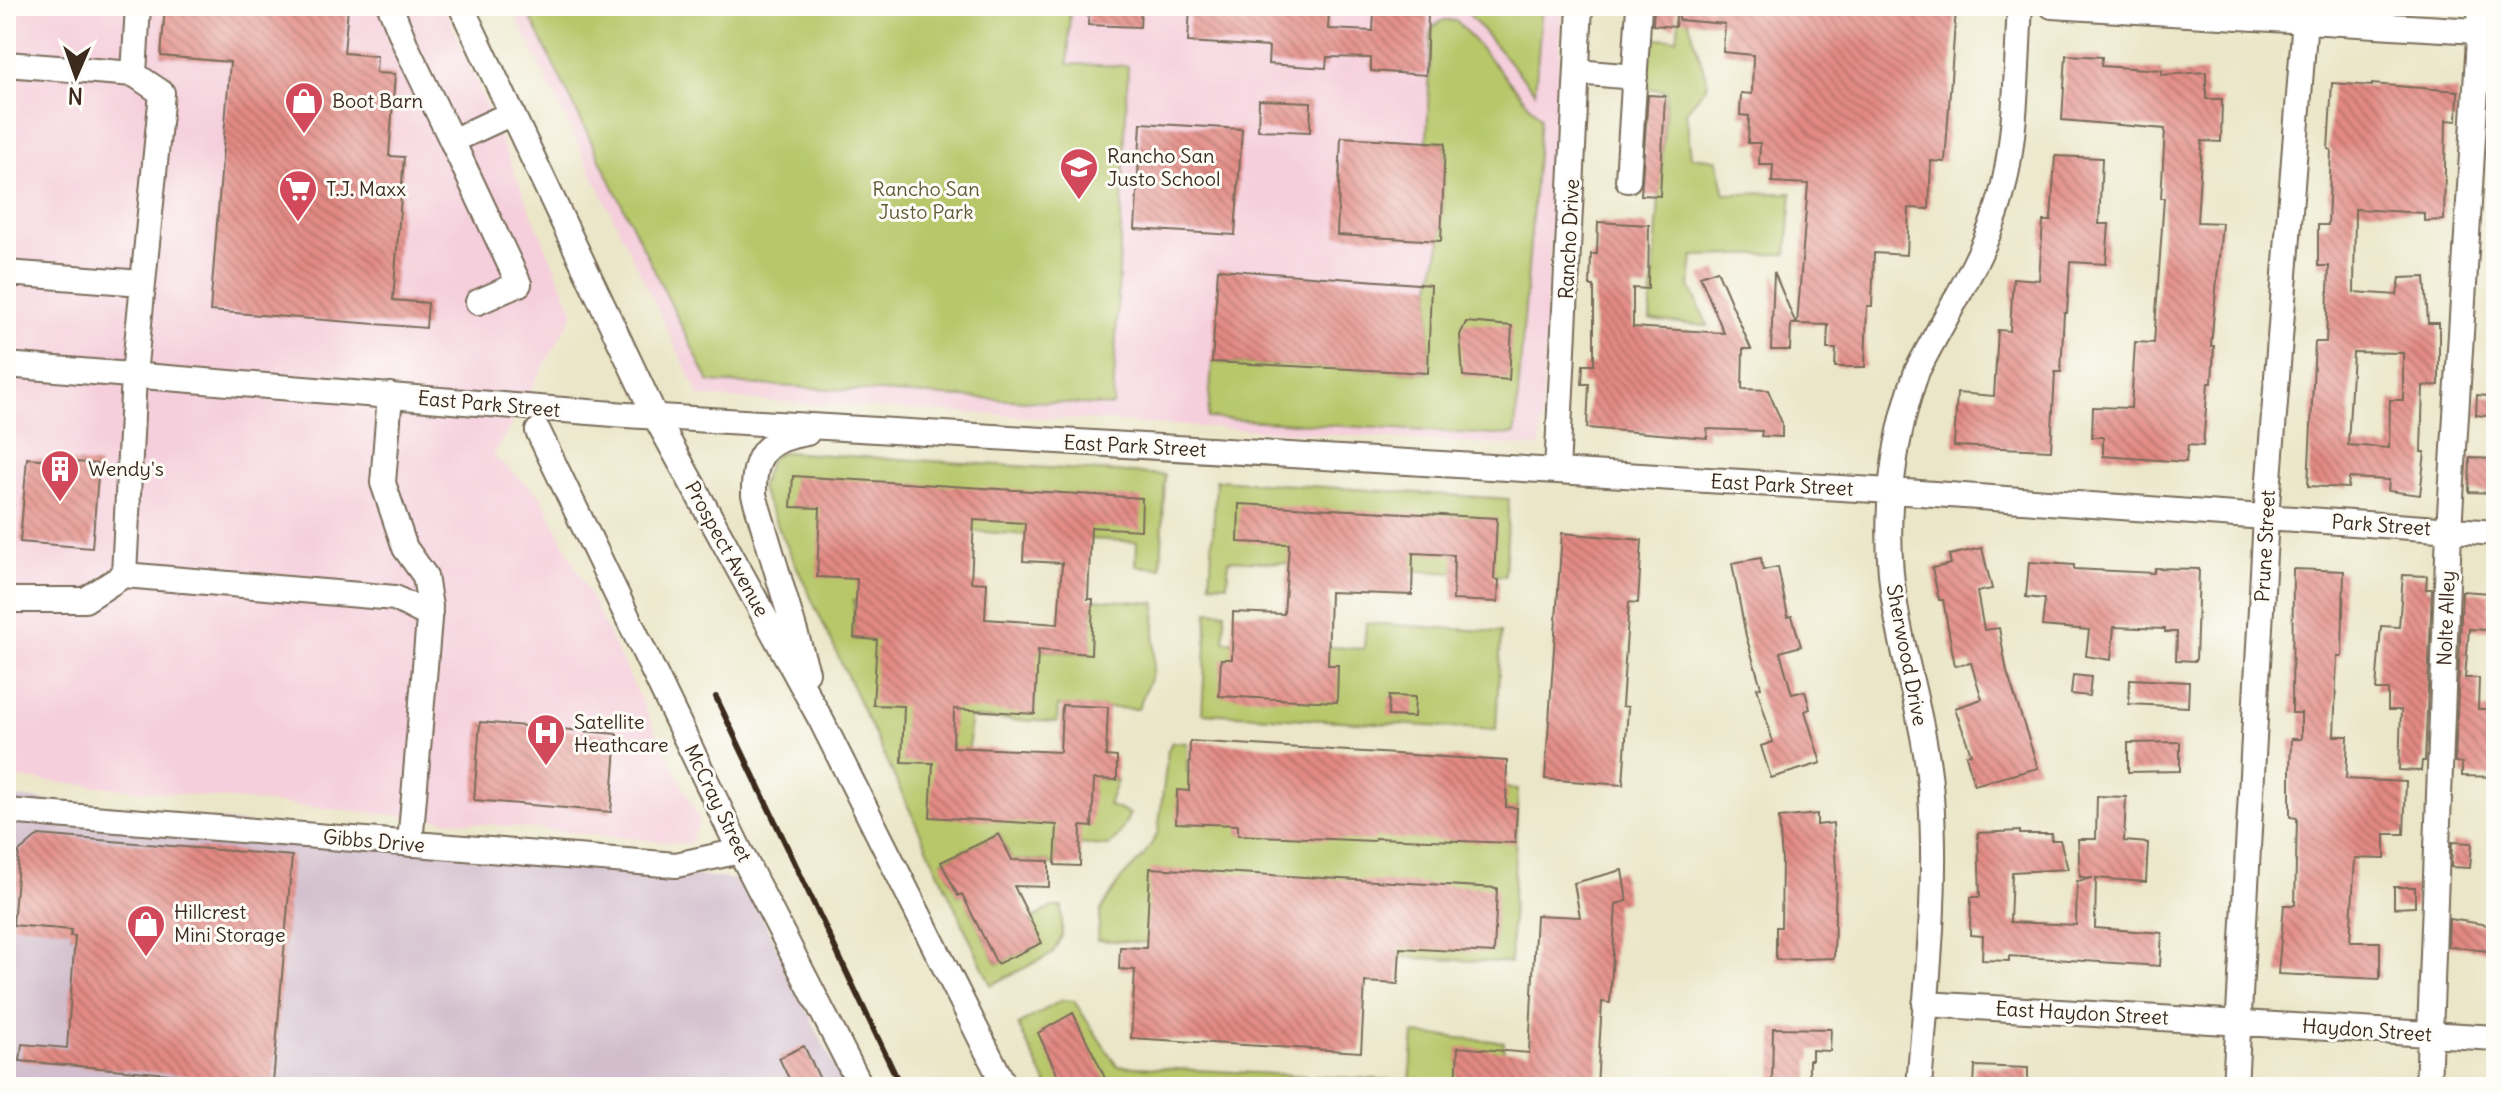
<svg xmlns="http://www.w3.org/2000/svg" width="2502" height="1093" font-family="Delius,sans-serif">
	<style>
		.built { fill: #f5cfdc }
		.industrial { fill: #d1bdcc }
		.green { fill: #b7c76a; stroke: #797844; stroke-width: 2 }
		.building { fill: url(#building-back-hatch); fill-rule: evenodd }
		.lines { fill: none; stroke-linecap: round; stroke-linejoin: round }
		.minor-casing { stroke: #796c5a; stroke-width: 28 }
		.minor { stroke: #fff; stroke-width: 24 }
		.rail { stroke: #3b2a1e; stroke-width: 6 }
		.labels { text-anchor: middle; stroke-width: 6; stroke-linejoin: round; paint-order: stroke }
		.poi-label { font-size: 20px; fill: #3b2a1e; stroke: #fdfcf7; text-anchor: start }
		.park-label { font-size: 20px; fill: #605935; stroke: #fdfcf7 }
		.street-label { font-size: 20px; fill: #3b2a1e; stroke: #fdfcf7 }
	</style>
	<defs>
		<pattern id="building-back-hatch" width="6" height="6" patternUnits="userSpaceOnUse" patternTransform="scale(2)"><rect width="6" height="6" fill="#e28983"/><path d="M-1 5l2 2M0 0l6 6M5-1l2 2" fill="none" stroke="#b8706b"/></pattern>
	</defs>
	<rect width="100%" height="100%" fill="#fdfcf7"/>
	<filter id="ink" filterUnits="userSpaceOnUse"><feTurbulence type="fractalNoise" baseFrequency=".0125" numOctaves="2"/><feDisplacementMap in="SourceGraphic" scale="16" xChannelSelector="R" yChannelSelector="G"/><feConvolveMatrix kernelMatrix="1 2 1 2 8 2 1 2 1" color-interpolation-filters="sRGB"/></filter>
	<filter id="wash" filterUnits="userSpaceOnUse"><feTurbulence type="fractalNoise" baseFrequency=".006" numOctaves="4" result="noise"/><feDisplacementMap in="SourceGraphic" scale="32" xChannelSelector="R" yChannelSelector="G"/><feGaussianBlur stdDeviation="1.8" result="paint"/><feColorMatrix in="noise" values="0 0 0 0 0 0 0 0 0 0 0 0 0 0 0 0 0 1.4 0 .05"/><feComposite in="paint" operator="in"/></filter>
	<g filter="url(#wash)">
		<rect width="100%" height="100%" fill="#ebe6c8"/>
		<path class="built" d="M6,6H444L574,313L493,456L541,496L700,821L689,844L6,777Z
			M511,6H1562L1540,447L700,397Z"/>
		<path class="industrial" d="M6,796L745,881L844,1087H6Z"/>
		<path class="green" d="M525,6H1070L1068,64L1128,66L1113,406L709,382Z
			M1462,6H1542L1535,92Z
			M1681,6H1684L1708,84L1686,112L1691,157L1717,160L1725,194L1792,193L1787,254L1693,256L1690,286L1708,326L1650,320L1667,91L1645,88L1650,38L1677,39Z
			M1443,20L1457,21L1540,117L1515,434L1495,435L1208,418L1212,362L1428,373L1431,285L1441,241L1445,143L1427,142L1431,29Z
			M781,452L1165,475L1161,568L1136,566L1137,542L891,526L887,600H854V638L1090,654L1093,599L1156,603L1153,671L1138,709L1058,706L1057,722L970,718L968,773L1117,780L1108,805L1130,814L1118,837L1108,846L1056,843L1055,865H1049V861L1012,860L999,834L942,861L958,896L1012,870L968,905L997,964L1041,943L1031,920L1052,907H1062V936L1052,954L991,985L760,488L771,458Z
			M1216,480L1509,499L1505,576L1229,560L1227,584L1210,583Z
			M1208,611L1225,612L1224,641L1364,649L1366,623L1501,632L1496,730L1202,713Z
			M1172,742L1187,743V772L1518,789L1510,963L1097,940L1101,910L1121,879L1143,857L1158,833L1168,750Z
			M1062,1000L1074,1001L1117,1066L1410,1081L1414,1034L1504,1042L1502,1087H1048L1018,1025Z"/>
		<g id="blocks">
			<path class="building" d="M165,6L348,7L344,53L377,56L376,73L395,74L389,156L404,157L393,300L428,303L426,328L210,311L230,62L161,56Z
				M1089,6H1141L1140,27L1088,25Z
				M1190,6H1249L1329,13L1328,29L1373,31L1374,12L1428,14L1426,75L1371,71V58L1327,57L1326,68L1268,64L1269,47L1188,42Z
				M1654,6H1677L1675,27L1653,25Z
				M1679,6L1759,9V6H1954L1956,9L1945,162L1931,161L1929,209L1909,208L1907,255L1874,253L1872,306H1867L1865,367H1835L1836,349H1827L1828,325L1797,324L1808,184L1772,182L1773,165H1759L1760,143H1748L1749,116L1740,115L1741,93L1752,94L1753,55L1723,52L1725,24L1679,20Z
				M2066,55L2102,57L2101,66L2162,70L2161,75L2206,72V99H2222L2221,142L2202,141L2197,222L2222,223L2211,346H2214L2212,383H2208L2203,446L2188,445L2186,462L2103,456V437H2092L2093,407L2131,408L2135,342L2154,343L2164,198H2161L2165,129L2062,120Z
				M2332,83L2372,86V84L2458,91L2457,121L2446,120L2444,220L2424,221V213L2355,209L2354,292L2397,295L2400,278L2425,277L2428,323H2439V385L2423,386L2421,452H2425L2420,495L2388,491L2389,480L2349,478L2348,488L2308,486L2315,342H2326L2329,266H2318V225H2328L2331,150L2328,149ZM2353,352L2403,353V400H2390L2389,448L2348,445Z
				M1648,95L1665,96L1660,196L1641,195Z
				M1259,100L1311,102L1310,132L1258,130Z
				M1141,123L1242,129L1235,235L1135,229Z
				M1341,137L1445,143L1441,241L1337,235Z
				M2055,156L2102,158L2099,224H2109L2106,264L2070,262L2067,313H2064L2061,372H2055L2051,450L1954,446L1957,393L1994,396L1998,330L2010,331L2013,278L2039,280L2043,221H2051Z
				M1598,222L1649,225L1648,289L1633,288V327L1724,333L1700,276L1717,270L1751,349H1743L1742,389L1768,390L1782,423V437L1761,436L1762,431L1707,429V438L1587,428L1589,384H1582L1583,365H1594V286H1590L1591,254H1597Z
				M1218,269L1431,285L1428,373L1212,362Z
				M1774,272L1796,324H1791L1790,350H1771Z
				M1466,322L1512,326L1509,380L1463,376L1460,335Z
				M2477,395L2496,397V417L2476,415Z
				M27,458L99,464L92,548L20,542Z
				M2470,458L2496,459V493L2469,492Z
				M793,476L1142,498L1141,530L1091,527L1088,599H1093L1091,654L1038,650L1035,714L954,709L953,747L1060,752L1062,705L1108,707L1106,756L1117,757V780L1094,779L1092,827L1081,826L1080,866L1055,865L1057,825L930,817L933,763L902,762L904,706L873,705L877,640L854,638L857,579L817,577L820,508L791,507ZM974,520L1025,523L1023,561L1062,563L1058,624L985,619L987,583L971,582Z
				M1239,504L1497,518L1494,579L1499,580L1498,602L1453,600L1454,555L1413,553L1412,595L1330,592L1328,665H1338L1337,702L1219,696L1221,659H1232L1233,612L1284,614L1289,544L1238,542Z
				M1562,533L1642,540L1638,603L1629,602L1622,706L1628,707L1623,785L1545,779Z
				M1982,548L1992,589L1977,592L1984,630L1999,628L2007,672L2038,768L1974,785L1966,755L1971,754L1955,708L1982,699L1971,663L1955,666L1943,600H1939L1932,568L1951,564L1949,555Z
				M1761,558L1763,570L1778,567L1788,617L1792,616L1801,646L1780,652L1792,694L1805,691L1810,709L1805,711L1821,763L1771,778L1761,746L1773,742L1757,688L1761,687L1746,636L1732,563Z
				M2029,562L2074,565V569L2154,573L2155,568L2199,569L2196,661L2176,660L2177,632H2165V629L2114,627L2111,660L2086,656L2089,630L2042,626L2045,599L2026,597Z
				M2293,569L2344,571L2342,656H2337L2334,736H2348L2346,779L2406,782L2404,834H2385V859L2355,858L2350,942H2380V979L2278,974L2284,905H2295L2297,818L2290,817V770L2291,739H2301V713H2292Z
				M2403,575L2427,576L2426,589H2432L2425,761H2422L2421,771L2399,770L2401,710H2388V690H2376L2381,626L2399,627Z
				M2462,591L2490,593L2488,630L2469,629L2465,678H2479L2478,709H2496V777L2462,776V763L2455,762Z
				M2073,675L2091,677L2089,696L2071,694Z
				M2130,679L2189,682L2188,707L2129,704Z
				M1389,696L1415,697L1414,717L1388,716Z
				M480,722L617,734L611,812L474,800Z
				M1190,741L1507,761L1506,807L1517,808L1515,843L1375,838L1374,841L1238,835V825L1176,823L1177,790L1189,791Z
				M2180,742V771L2128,772V743Z
				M2097,796L2126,797L2124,841L2148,843L2146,882L2096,878L2095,928L2162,933L2160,966L2009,956V961L1982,960L1983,936L1970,935L1971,897H1980L1978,833L2020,831V834H2052L2051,840H2060L2068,869L2012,872L2010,922L2076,925L2077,881L2093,878L2080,877L2078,839H2096Z
				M1817,814V825L1833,823L1836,870L1834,958L1776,960V927H1781L1782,861L1779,818Z
				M999,834L1012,860L1049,861V887L1014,886L1042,943L997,964L962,894L958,896L941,862Z
				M39,835L292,856L273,1083L20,1061L22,1044L67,1048L75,936H70L71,930L13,925L19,852Z
				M2452,842L2472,843L2470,868L2451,867Z
				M1150,868L1497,888L1494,953L1400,948L1398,984L1365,982L1361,1052L1131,1038L1135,970L1119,969L1120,947L1146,948Z
				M1622,870L1627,901L1616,904L1610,1003L1602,1002L1597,1087H1456L1458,1047L1529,1053L1536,915L1580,917L1574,883Z
				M2394,887H2415V907L2394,908Z
				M2449,919L2496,926V952L2448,946Z
				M1073,1013L1098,1063L1109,1087H1063L1038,1033Z
				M1773,1028L1831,1029L1830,1051L1812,1050V1060H1809V1087H1772Z
				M804,1046L820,1079L802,1087H793L779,1058Z
				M1975,1066L2028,1068V1087H1974Z"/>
		</g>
	</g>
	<g filter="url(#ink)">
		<use href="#blocks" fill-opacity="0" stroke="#796c5a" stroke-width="2"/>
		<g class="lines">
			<g class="minor-casing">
				<path id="minor" d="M138,6L134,74L162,93L143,283
					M390,6L406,46L452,141
					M461,6L655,416L821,720L1005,1087
					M2052,6L2494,32
					M6,64L134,74
					M1577,72L1635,77
					M1628,180L1639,6
					M6,273L143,283L134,375L124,575
					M478,302L519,284L452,141L512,113
					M6,365L626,415L1891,491L2496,533
					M390,395L383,483L405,548L425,576L430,607L410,844
					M538,431L740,851L861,1087
					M1557,471L1580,6
					M6,600H85L124,575L395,598L420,611L430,612
					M807,672L754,495C753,453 766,440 807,433
					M6,811L676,865L740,851
					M1925,1004L2496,1038
					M1919,1087C1926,991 1938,893 1931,796C1927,733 1907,673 1896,611C1882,532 1890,447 1917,371C1943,319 1977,269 1996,213C2017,152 2016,70 2020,6
					M2235,1087L2266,517L2306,6
					M2428,1087L2449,530L2481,6"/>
			</g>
			<use href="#minor" class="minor"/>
			<path class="rail" d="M716,697L901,1087"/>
		</g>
	</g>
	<defs>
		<g id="shop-pin" transform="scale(2)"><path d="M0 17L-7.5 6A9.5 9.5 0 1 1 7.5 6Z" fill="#d1495b" stroke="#fdfcf7"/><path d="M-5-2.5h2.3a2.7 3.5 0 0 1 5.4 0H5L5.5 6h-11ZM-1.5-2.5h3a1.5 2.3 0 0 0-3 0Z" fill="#fff"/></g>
		<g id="school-pin" transform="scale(2)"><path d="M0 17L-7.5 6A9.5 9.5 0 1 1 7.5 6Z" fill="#d1495b" stroke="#fdfcf7"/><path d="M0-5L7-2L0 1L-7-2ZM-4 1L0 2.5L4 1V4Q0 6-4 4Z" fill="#fff"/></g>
		<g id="supermarket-pin" transform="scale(2)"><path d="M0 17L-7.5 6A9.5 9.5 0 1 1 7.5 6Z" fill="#d1495b" stroke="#fdfcf7"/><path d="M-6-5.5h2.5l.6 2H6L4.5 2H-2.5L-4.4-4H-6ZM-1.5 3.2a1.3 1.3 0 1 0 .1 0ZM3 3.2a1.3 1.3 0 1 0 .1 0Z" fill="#fff"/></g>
		<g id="building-pin" transform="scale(2)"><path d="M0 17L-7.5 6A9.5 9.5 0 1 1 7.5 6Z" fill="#d1495b" stroke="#fdfcf7"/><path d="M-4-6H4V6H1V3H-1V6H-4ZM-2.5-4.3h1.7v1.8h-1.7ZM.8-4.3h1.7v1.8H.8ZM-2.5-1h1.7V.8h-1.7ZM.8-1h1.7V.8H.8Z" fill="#fff"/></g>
		<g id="hospital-pin" transform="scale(2)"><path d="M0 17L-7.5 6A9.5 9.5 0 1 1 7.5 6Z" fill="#d1495b" stroke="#fdfcf7"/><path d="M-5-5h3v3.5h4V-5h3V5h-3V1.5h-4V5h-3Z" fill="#fff"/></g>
	</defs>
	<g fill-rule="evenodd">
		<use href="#shop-pin" x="304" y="101"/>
		<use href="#school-pin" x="1079" y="167"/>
		<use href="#supermarket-pin" x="298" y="189"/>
		<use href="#building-pin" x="60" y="469"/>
		<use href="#hospital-pin" x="546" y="733"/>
		<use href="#shop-pin" x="146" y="924"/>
	</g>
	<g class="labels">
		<g class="poi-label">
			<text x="332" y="108">Boot Barn</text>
			<text x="1107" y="163">Rancho San<tspan x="1107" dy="23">Justo School</tspan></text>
			<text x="326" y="196">T.J. Maxx</text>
			<text x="88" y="476">Wendy's</text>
			<text x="574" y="729">Satellite<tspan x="574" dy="23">Heathcare</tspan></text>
			<text x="174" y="919">Hillcrest<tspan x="174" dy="23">Mini Storage</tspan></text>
		</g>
		<g class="park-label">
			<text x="926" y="196">Rancho San<tspan x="926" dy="23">Justo Park</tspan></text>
		</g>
		<g class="street-label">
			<text transform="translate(1569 239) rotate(-87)" y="7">Rancho Drive</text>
			<text transform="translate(489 404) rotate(5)" y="7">East Park Street</text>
			<text transform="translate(1135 446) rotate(3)" y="7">East Park Street</text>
			<text transform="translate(1782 485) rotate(3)" y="7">East Park Street</text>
			<text transform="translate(2381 525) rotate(4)" y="7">Park Street</text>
			<text transform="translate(2265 546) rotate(-87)" y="7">Prune Street</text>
			<text transform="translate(727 549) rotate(61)" y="7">Prospect Avenue</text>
			<text transform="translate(2446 618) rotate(-88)" y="7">Nolte Alley</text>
			<text transform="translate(1907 655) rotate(79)" y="7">Sherwood Drive</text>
			<text transform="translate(718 803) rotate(64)" y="7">McCray Street</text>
			<text transform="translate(374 841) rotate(5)" y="7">Gibbs Drive</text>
			<text transform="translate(2082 1013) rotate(3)" y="7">East Haydon Street</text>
			<text transform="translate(2367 1030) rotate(4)" y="7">Haydon Street</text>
		</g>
	</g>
	<rect width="2502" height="1093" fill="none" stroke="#fdfcf7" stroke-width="32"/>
	<g transform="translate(76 76) rotate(182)" stroke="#fdfcf7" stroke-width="6" paint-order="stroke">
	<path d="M0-6L14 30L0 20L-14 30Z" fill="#3b2a1e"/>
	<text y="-12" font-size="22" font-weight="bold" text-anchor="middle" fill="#3b2a1e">N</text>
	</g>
</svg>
